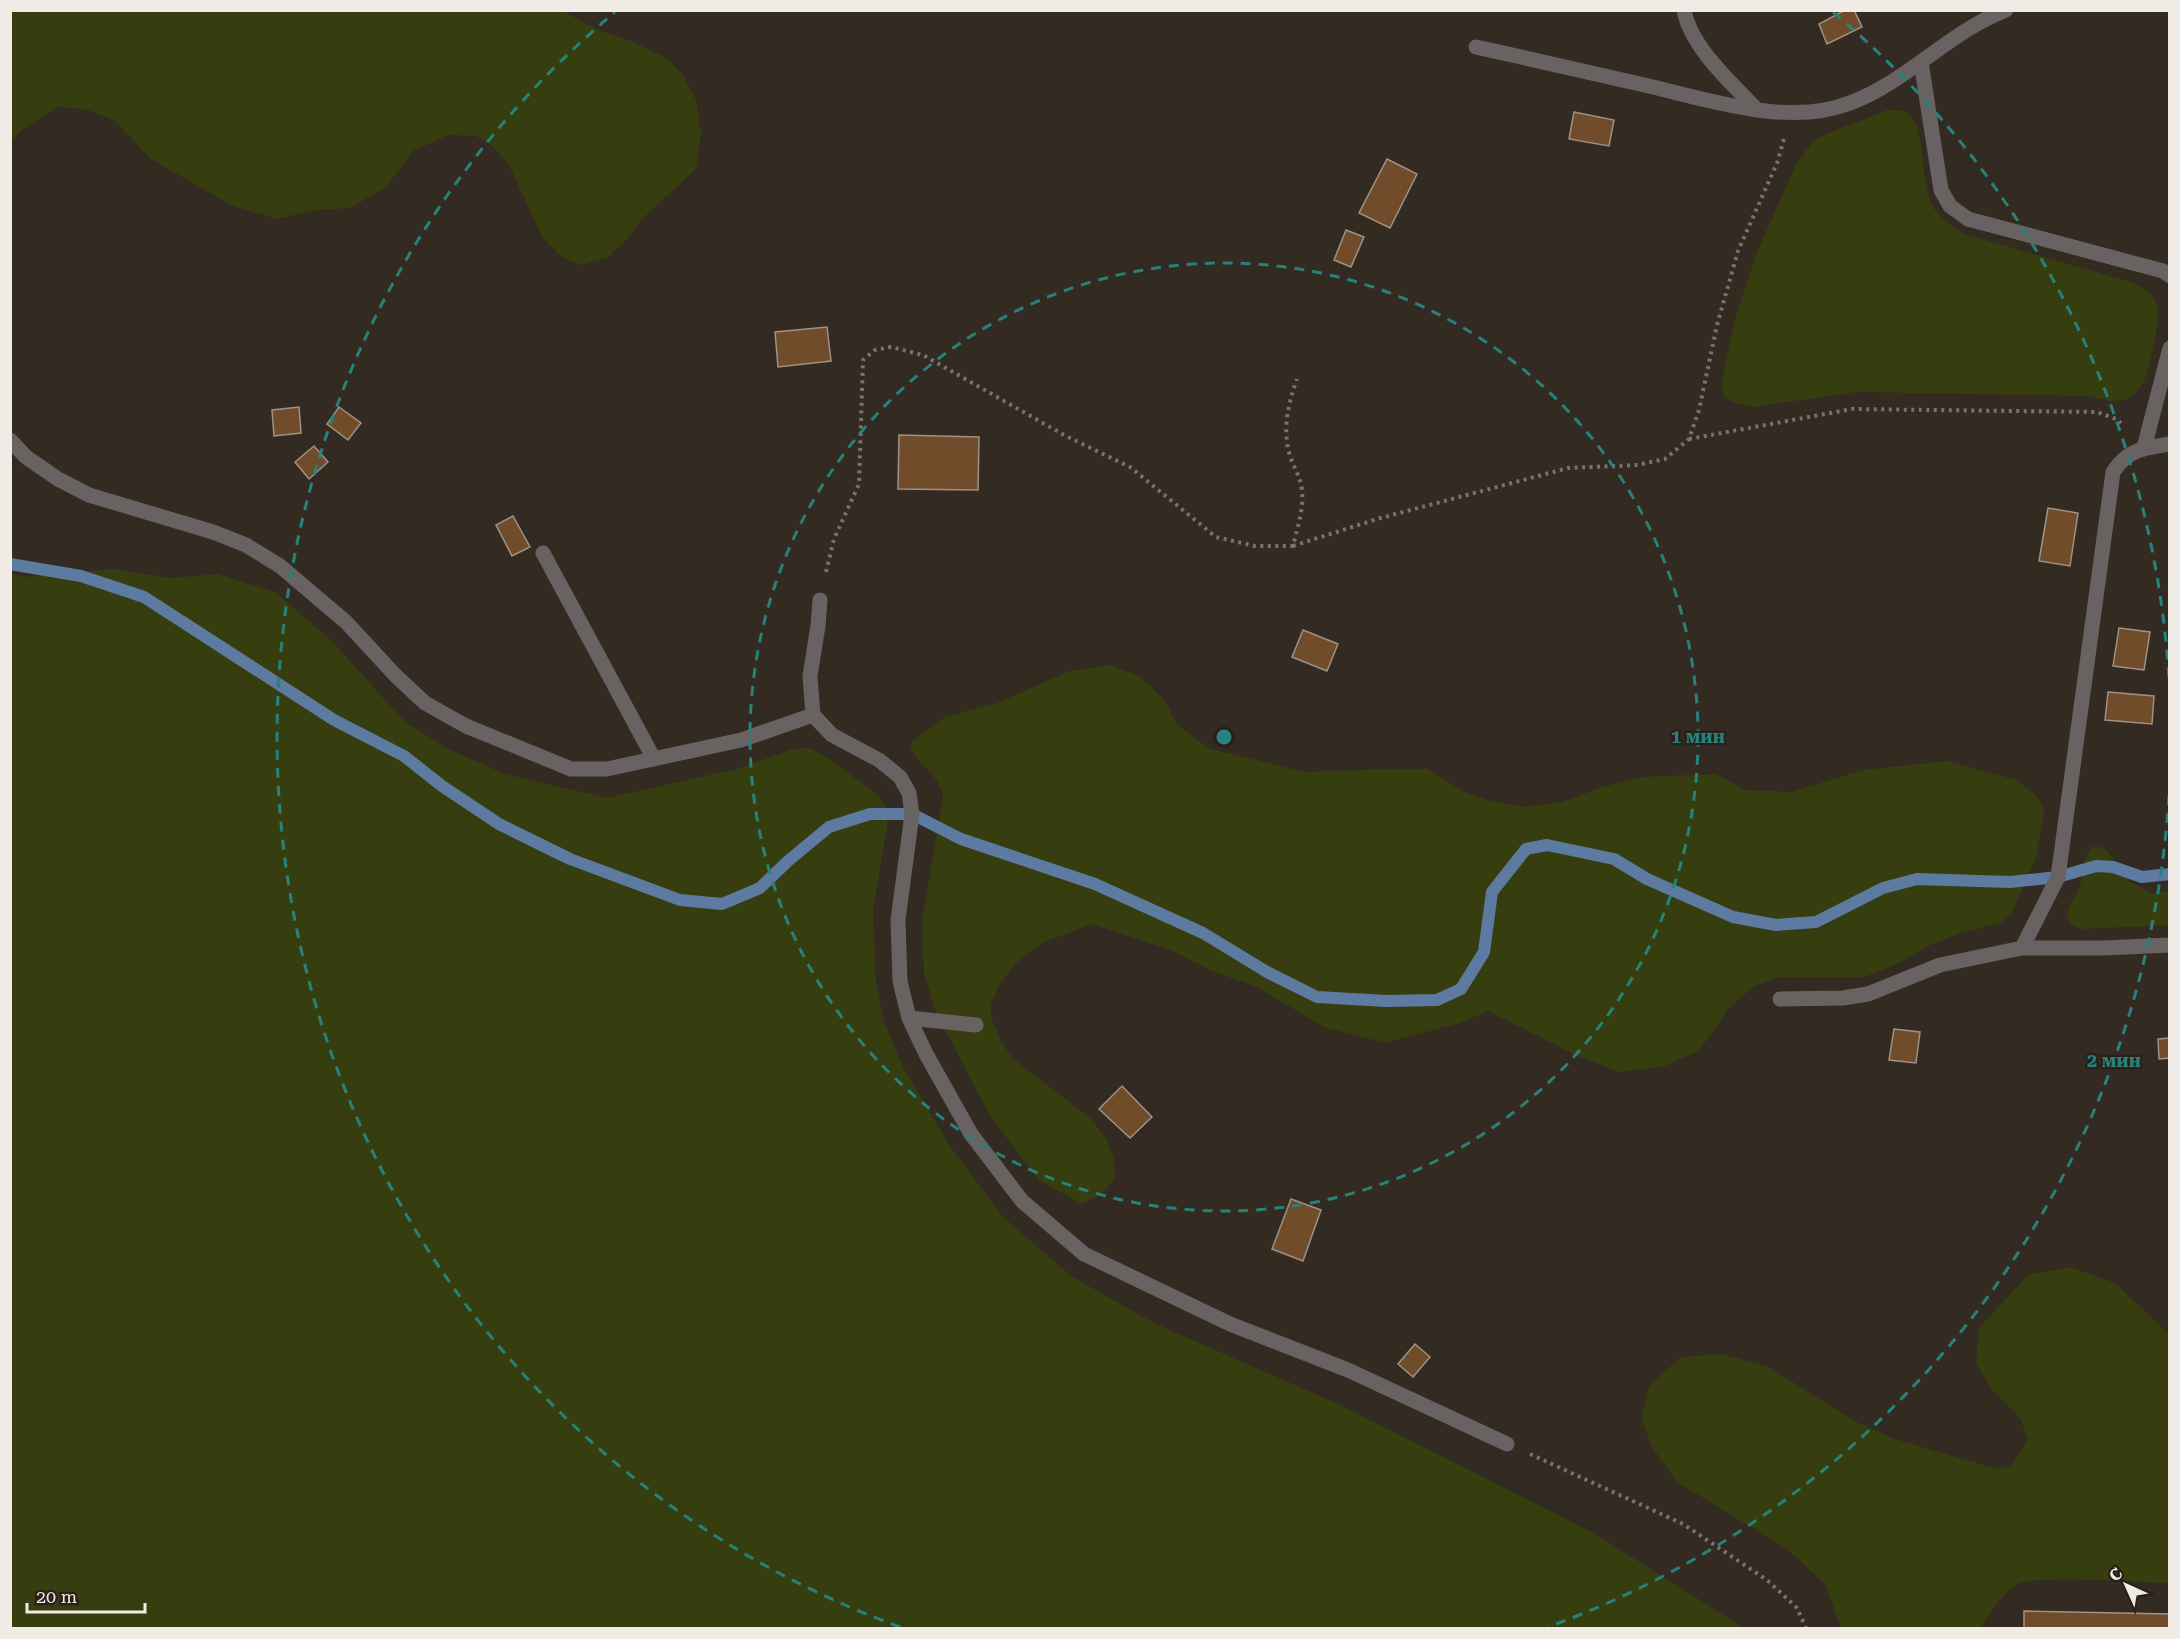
<svg xmlns="http://www.w3.org/2000/svg" width="2180" height="1639" font-family="'Roboto Serif',serif">
	<style>
		.green { fill: #363e10 }
		.lines { fill: none; stroke-linecap: round; stroke-linejoin: round }
		.stream { stroke: #5d7ba1; stroke-width: 12 }
		.building { fill: #714c2a; stroke: #9d9288; stroke-width: 1.5 }
		.path { stroke: #7a726b; stroke-width: 4; stroke-dasharray: 3 4.5; stroke-linecap: butt }
		.minor { stroke: #696262; stroke-width: 15 }
		.ring { fill: none; stroke: #26827a; stroke-width: 3; stroke-dasharray: 10 8 }
		.centre { fill: #26827a; stroke: #292019; stroke-width: 3 }
		.ring-label { font-size: 18px; text-anchor: middle; font-weight: bold; fill: #26827a; stroke: #292019; stroke-width: 4.5; stroke-linejoin: round; paint-order: stroke }
	</style>
	<rect width="100%" height="100%" fill="#332a22"/>
	<path class="green" d="M11,10L563,11L600,31L633,42L666,58L683,75L696,100L701,134L696,169L642,219L629,237L608,257L580,265L562,257L542,237L509,165L492,146L476,136L448,135L413,151L386,187L350,208L316,210L277,219L233,206L151,159L115,121L85,109L58,107L22,130L11,142Z
		M1888,110C1896,110 1904,109 1910,115C1924,128 1922,178 1929,197C1934,215 1949,224 1964,234L2134,283C2142,287 2150,292 2155,300C2164,315 2149,361 2145,379C2130,407 2115,403 2089,396L1857,392L1752,407L1735,403L1724,397L1721,385L1734,323L1756,254L1796,165L1813,141L1831,132Z
		M115,569L171,578L218,574L275,592L331,640L405,722L448,749L505,774L607,798L736,769L794,749L809,748L828,758L877,794L887,809V826L873,912L876,984L884,1022L901,1063L949,1145L1003,1217L1071,1276L1154,1323L1338,1404L1592,1532L1744,1628H11V573L22,577Z
		M1110,665L1139,676L1164,699L1177,725L1210,749L1305,772L1383,769H1428L1462,791L1491,801L1524,807L1561,802L1603,787L1640,777L1716,774L1745,790L1791,792L1864,770L1947,761L2016,780L2037,796L2043,806L2044,811L2036,858L2011,914L2001,923L1961,933L1930,945L1895,965L1865,977H1779L1754,986L1727,1010L1713,1032L1698,1051L1662,1067L1619,1072L1578,1056L1488,1011L1460,1023L1385,1043L1324,1027L1255,986L1212,971L1171,950L1092,924L1044,942L1018,961L1000,983L991,1004V1017L1001,1041L1012,1058L1089,1117L1106,1138L1114,1160L1115,1179L1099,1196L1082,1204L1039,1180L990,1116L936,1012L924,973L922,922L943,796C938,772 920,768 910,748L913,741L945,717L997,703L1070,671Z
		M2092,847H2100L2107,851L2130,882L2152,893L2169,891V925L2083,929C2077,927 2070,925 2068,919C2064,909 2076,896 2079,888C2085,874 2081,858 2092,847Z
		M2069,1267L2115,1283L2169,1334V1583C2143,1583 2033,1574 2016,1585C2000,1596 1990,1612 1981,1628H1841L1825,1584L1787,1549L1677,1482L1652,1447L1641,1418L1649,1386L1681,1357L1721,1354L1769,1367L1856,1422L1895,1439L1997,1469L2011,1466L2028,1439L2020,1418L1993,1391L1976,1364L1979,1328L2028,1275Z"/>
	<g class="lines">
		<path class="stream" d="M10,564L81,576L144,597L334,720L404,756L442,786L499,824L570,859L680,900L722,904L760,888L788,861L829,827L870,814H912L961,839L1095,884L1203,933L1267,972L1317,997L1386,1001L1437,1000L1461,989L1484,952L1492,892L1526,849L1547,845L1614,859L1647,879L1733,917L1776,925L1816,922L1883,888L1917,879L2010,882L2058,877L2096,866L2113,867L2142,877L2170,874"/>
	</g>
	<path class="building" d="M1845,10H1854L1862,27L1827,44L1819,24Z
		M1574,112L1614,120L1609,146L1569,139Z
		M1387,159L1417,174L1390,228L1359,213Z
		M1346,230L1364,237L1351,267L1334,260Z
		M827,327L831,361L778,367L775,332Z
		M299,407L301,433L274,436L272,410Z
		M339,407L361,423L348,440L327,424Z
		M899,435L979,437L978,490L898,489Z
		M314,446L328,462L309,479L295,462Z
		M2048,508L2078,513L2070,566L2039,561Z
		M513,516L530,547L512,556L496,525Z
		M2119,628L2150,632L2144,670L2113,666Z
		M1303,630L1338,644L1327,671L1292,657Z
		M2108,692L2154,696L2152,724L2105,720Z
		M1894,1029L1920,1032L1916,1063L1889,1060Z
		M2170,1038V1058L2159,1059L2158,1039Z
		M1122,1086L1152,1117L1130,1138L1099,1109Z
		M1291,1199L1321,1210L1303,1261L1272,1249Z
		M1415,1344L1430,1357L1413,1377L1398,1364Z
		M2024,1611L2170,1614V1628H2024Z"/>
	<g class="lines">
		<path class="path" d="M1689,439L1852,409L2097,412L2116,419L2121,423
			M1293,546L1377,519L1568,468L1637,465L1665,459L1689,439L1699,410L1717,325L1738,251L1777,163L1784,139
			M826,572L834,539L859,484L863,360L875,350L891,347L923,355L1064,435L1130,467L1216,537L1255,546H1293C1297,529 1304,509 1302,491C1301,478 1294,468 1290,456C1282,429 1288,405 1297,379
			M1530,1454L1683,1524L1767,1580L1797,1608L1806,1628"/>
		<path class="minor" d="M1684,10C1691,48 1732,83 1757,110
			M1476,47C1531,59 1586,72 1640,84C1704,98 1786,128 1850,103C1908,81 1949,32 2006,10
			M1921,62L1941,190L1950,206L1968,219L2163,271L2170,276
			M10,440L26,457L58,479L89,495L213,532L246,545L280,566L346,622L396,676L425,703L466,726L571,769H607L741,740L813,715L832,735L879,760L900,777L909,793L912,814L898,920L900,981L909,1018L926,1054L971,1134L1022,1201L1084,1254L1230,1324L1348,1370L1507,1444
			M2170,444C2144,448 2128,449 2113,472L2058,877L2022,948H2105L2170,945
			M2144,448L2170,348
			M543,553L654,759
			M813,715L810,676L818,626L820,600
			M1780,999L1843,998L1868,994L1940,965L2022,948
			M909,1018L976,1025"/>
	</g>
	<g class="ring">
		<circle cx="1224" cy="737" r="474"/>
		<path d="M2169 795A947 947 0 0 1 1548 1627M900 1627A947 947 0 0 1 615 12M1833 12A947 947 0 0 1 2169 679"/>
	</g>
	<circle cx="1224" cy="737" r="9" class="centre"/>
	<g class="ring-label">
		<text x="1698" y="743">1 мин</text>
		<text x="2114" y="1067">2 мин</text>
	</g>
	<rect width="2180" height="1639" fill="none" stroke="#f1ebe6" stroke-width="24"/>
	<g transform="translate(2126 1585) rotate(315)" stroke="#292019" stroke-width="4.5" paint-order="stroke">
	<path d="M0-4.5L10 22L0 15L-10 22Z" fill="#f1ebe6"/>
	<text y="-9" font-size="16" font-weight="bold" text-anchor="middle" fill="#f1ebe6">С</text>
	</g>
	<path d="M27 1603v9h118v-9" fill="none" stroke="#f1ebe6" stroke-width="3"/>
	<text x="36" y="1603" font-size="18" fill="#f1ebe6" stroke="#292019" stroke-width="4.5" paint-order="stroke">20 m</text>
</svg>
